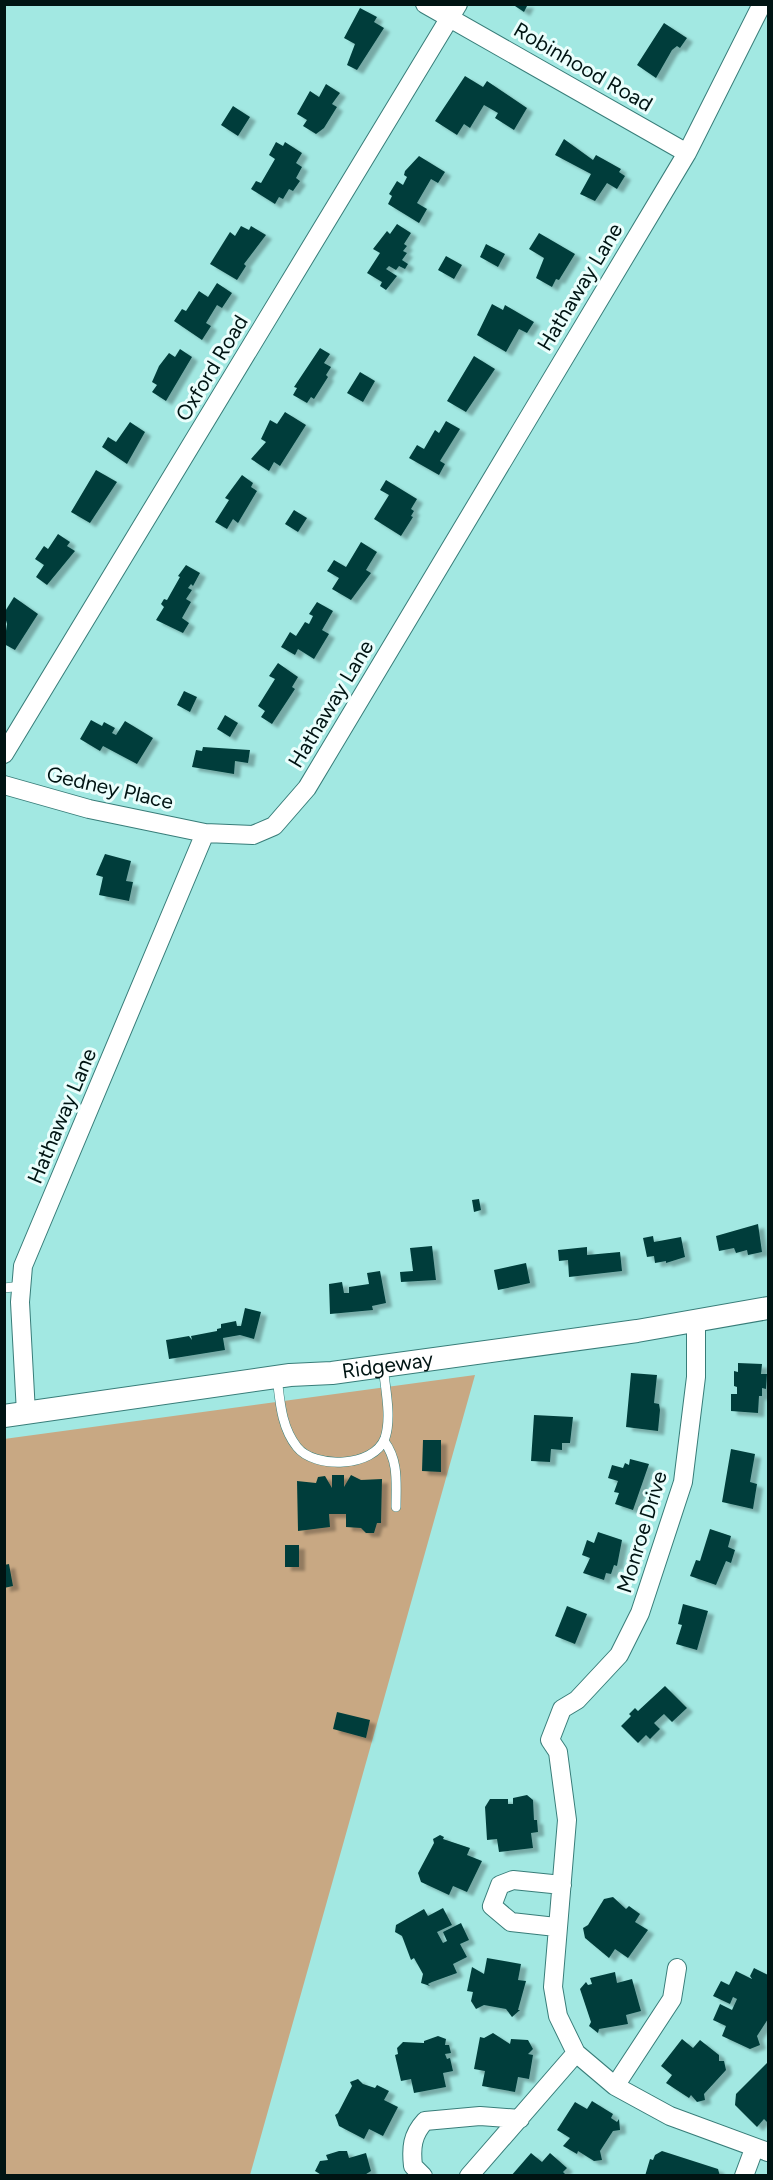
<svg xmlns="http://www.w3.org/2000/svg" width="773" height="2180" font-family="Figtree,sans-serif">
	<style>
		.green { fill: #c8a883 }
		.building { fill: #013e3b; filter: url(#shadow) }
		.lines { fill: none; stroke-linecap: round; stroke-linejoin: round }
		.service-casing { stroke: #387d79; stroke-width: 10 }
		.minor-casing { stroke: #387d79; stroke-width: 20 }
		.tertiary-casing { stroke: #387d79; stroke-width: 24 }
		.service { stroke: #fff; stroke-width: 9 }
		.minor { stroke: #fff; stroke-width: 18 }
		.tertiary { stroke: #fff; stroke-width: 22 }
		.labels { text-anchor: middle; stroke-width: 6; stroke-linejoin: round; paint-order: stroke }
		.street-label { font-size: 21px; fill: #001413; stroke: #eafefc }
	</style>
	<defs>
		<filter id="shadow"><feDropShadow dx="6" dy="4" stdDeviation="1.5" flood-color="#0004"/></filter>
	</defs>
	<rect width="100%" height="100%" fill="#a2e8e2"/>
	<path class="green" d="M475,1375L250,2175H5L4,1439Z"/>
	<path class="building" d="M512,4H528L524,12Z
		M360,8L377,17L374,22L384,28L357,70L347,65L355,44L344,38Z
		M664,23L687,38L680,48L677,46L672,50L656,78L637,65Z
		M465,76L483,87L487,81L527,108L514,130L495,118L498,113L484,105L470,128L464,124L457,135L435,121Z
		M326,84L340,93L332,104L337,107L324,128L316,134L303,126L307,120L297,114L310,91L319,97Z
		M233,106L250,117L238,136L221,125Z
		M564,139L593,160L596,155L621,169L619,172L625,176L617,189L607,183L595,201L580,194L591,174L555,155Z
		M276,142L283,146L285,142L302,153L296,163L302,167L296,178L300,181L293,191L289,189L283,199L279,197L275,204L251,189L256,181L261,183L275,159L269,155Z
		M419,156L445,172L438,183L431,179L417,203L427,209L419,223L388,204L392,196L389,194L397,181L403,185L407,177L404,175L405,171Z
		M397,224L411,233L404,244L407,246L403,251L407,253L402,260L408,264L405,269L399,266L396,270L389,266L386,269L397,276L386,290L380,286L382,282L367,273L380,253L373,249L387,231L390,234Z
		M241,226L249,230L251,226L266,235L244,264L246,266L237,280L210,264L230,232L235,236Z
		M539,233L575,254L559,280L556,279L552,287L536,278L544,258L529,249Z
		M486,244L505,254L498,267L480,257Z
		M446,256L462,265L454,279L438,270Z
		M217,283L232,293L222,308L217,305L206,323L211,326L202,340L174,321L182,309L186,311L199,291L208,297Z
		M492,304L503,310L505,305L534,322L527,333L519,329L506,352L477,335Z
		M320,348L330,354L324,363L331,367L326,375L328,377L314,399L311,397L307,403L293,395L297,388L294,387Z
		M180,349L192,357L166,401L152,392L157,385L152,382L159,366L169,353L175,357Z
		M474,356L495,369L466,412L447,401Z
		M360,372L375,381L363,402L347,393Z
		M285,412L306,425L280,466L274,462L269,471L251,459L266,442L261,439L270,420L277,424Z
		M446,421L460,429L440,461L445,464L439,475L409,458L417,445L424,449L435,430L439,433Z
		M130,422L145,432L127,464L102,447L108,437L116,442Z
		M96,470L117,482L90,523L71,512Z
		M242,475L253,483L251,487L257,491L238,523L233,519L227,529L215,522L229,500L225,498Z
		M386,480L417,499L411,509L414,511L411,516L413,517L401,536L374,519L389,495L380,490Z
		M294,510L307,518L298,532L285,524Z
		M58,534L70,542L67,546L75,551L47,585L36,577L44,565L35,559L44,546L48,549Z
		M361,542L377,552L366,570L371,573L351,600L332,589L339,578L327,571L334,560L346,567Z
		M186,565L200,573L193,586L191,584L188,588L192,590L186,599L191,602L182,618L189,623L183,633L156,620L164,607L161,604L164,599L167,600L180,577L178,576Z
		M14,597L38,614L15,650L4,644L7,624L4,613Z
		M317,602L333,611L322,630L329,634L314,659L298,649L295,655L281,647L290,632L296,636L305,622L309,624L313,616L309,614Z
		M278,663L298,677L292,687L295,689L272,724L261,717L265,711L258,706L275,679L269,676Z
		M184,691L197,697L190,712L177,705Z
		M225,715L238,723L230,737L217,729Z
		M91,720L102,726L104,722L115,728L112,733L116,735L125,721L153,738L137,764L103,746L100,751L80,739Z
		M203,747L250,750L248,763L235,761L234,774L192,767L196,750L202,751Z
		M105,854L131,861L126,881L133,882L129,901L99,895L103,877L96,875Z
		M479,1199L481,1210L474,1212L472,1200Z
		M758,1224L762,1252L748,1255L747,1250L736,1253L734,1248L719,1251L716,1236Z
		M653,1236L654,1242L681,1237L685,1257L666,1263V1261L655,1263L654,1256L647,1257L643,1238Z
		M432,1246L436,1280L401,1282L400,1272L413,1271L410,1248Z
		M587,1247V1255L620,1252L622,1271L569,1277L568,1260L559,1261L558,1250Z
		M526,1263L530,1283L498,1290L494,1270Z
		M380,1271L386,1303L372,1306L373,1310L330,1314L329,1284L342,1282L344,1293H349V1287L369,1284L367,1273Z
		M245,1308L261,1312L254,1339L240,1335L223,1338L225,1350L169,1359L166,1340L189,1336L192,1340L191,1336L217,1331V1329L221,1328V1324L236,1321L237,1326H241Z
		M738,1363L762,1364L761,1374H767L766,1389L762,1388V1396H759L758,1413L731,1411V1394H737V1387L734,1386V1371L738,1372Z
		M631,1373L657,1375L654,1403L659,1404L660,1410L658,1431L626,1427Z
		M534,1415L573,1417L570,1443H562V1450L551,1449L550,1462L531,1461Z
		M423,1440H441V1472L422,1471Z
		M731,1449L755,1454L750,1482L757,1484L753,1509L722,1502Z
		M630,1459L649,1464L633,1510L615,1504L619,1493L614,1492L618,1481L608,1478L612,1465L623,1468L625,1463L629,1465Z
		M332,1475H344V1487L351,1475L361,1480L382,1479L381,1523H377L374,1533H366L361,1528L346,1527V1514H329L330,1527L298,1531L297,1481L316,1483L318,1477L325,1476L332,1488Z
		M710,1529L731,1536L728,1547L735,1550L731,1563L726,1561L716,1585L690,1576L696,1560L700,1561Z
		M598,1532L622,1540L617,1566L614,1565L611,1574L606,1573L604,1580L583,1573L590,1558L582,1555L587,1540L594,1543Z
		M285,1545H299V1567H285Z
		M9,1564L13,1586L4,1588V1565Z
		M683,1604L708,1611L697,1650L676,1644L682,1625L678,1624Z
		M567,1606L587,1614L575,1644L555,1636Z
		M665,1686L687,1708L672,1722L664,1714L654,1723L660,1729L650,1739L646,1735L638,1743L621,1726L631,1716L629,1714L635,1708L638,1711Z
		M337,1712L370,1720L366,1738L333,1729Z
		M527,1795L533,1800L534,1820H537L538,1832L531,1833L533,1848L499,1852L497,1839L487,1840L485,1807L490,1799H508V1804H513V1798Z
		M440,1835L444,1837L443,1839L470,1848L467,1855L482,1861L467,1892L453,1886L449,1895L421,1882L418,1873L434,1843L433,1839Z
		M613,1897L626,1909L629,1906L640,1914L635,1922L648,1930L628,1958L615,1949L609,1958L585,1938L583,1928L588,1925L604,1899Z
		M443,1908L452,1925L437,1932L443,1943L447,1941L443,1932L461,1923L469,1940L460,1944L467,1957L453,1964L457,1973L432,1982L428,1984L430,1986L421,1983L423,1974L414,1958L411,1960L402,1936L395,1932L396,1925L424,1909L428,1916Z
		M487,1958L521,1964L518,1980L526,1981L518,2010H520L512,2017L506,2009L484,2005L476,2009L471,2001L473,1992L467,1991L472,1967L484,1974Z
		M754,1968L768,1975V2019L757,2036L760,2045L750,2049L722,2036L726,2026L713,2020L720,2004L732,2010L737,1999L733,1997L730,2004L713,1996L721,1981L729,1985L736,1971L752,1979L750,1976Z
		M615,1972L617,1983L632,1979L641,2011L626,2015L628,2024L599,2029L598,2033L589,2026L591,2022L580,1989L586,1982L588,1985L592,1984L590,1978Z
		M493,2033L510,2044L511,2039L528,2040L533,2049L528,2054L533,2055L529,2079L518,2077L515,2092L482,2086L485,2071L474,2069L480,2037L484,2038Z
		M438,2036L446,2039L445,2045H449L451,2053L445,2054L447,2059L450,2058L453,2071L443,2073L446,2087L414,2093L411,2079L401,2081L395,2055L398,2054L397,2048L403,2042L424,2043V2041Z
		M682,2039L693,2048L700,2040L719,2055V2061H724L726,2070L704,2094L705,2100L697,2102L691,2095L689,2098L666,2083L672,2075L661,2066Z
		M768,2062V2123L764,2119L757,2127L735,2105L736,2094Z
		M358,2079L363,2084L375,2088L377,2085L389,2091L384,2100L398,2107L383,2136L369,2129L364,2139L339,2126L335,2115L338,2113L352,2086L350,2082Z
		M592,2101L613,2114L611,2118L617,2122L619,2119L620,2130L613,2131L600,2151L602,2160L594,2161L578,2151L577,2154L563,2146L570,2138L557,2130L575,2102L587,2109Z
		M339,2151H347L349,2158L366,2153L371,2171L363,2176H323L315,2171L320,2161L328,2160L326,2155Z
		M662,2151L718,2169L720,2176H645L650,2159L653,2160L655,2155Z
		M531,2153L542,2162L550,2153L567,2168L563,2172L567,2176H511Z"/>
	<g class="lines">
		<g class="service-casing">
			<path id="service" d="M4,1288L22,1286
				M277,1377C280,1401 281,1427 297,1447C314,1469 374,1468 385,1438C392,1417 385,1388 383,1365
				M384,1441C399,1461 396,1483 396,1507"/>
		</g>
		<g class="minor-casing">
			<path id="minor" d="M425,4L687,153
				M4,754L458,4
				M4,785L89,809L205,833L253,835L274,826L307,788L687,153L762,4
				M696,1321V1377L683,1482L640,1613L619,1655L577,1700L562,1709L550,1740L558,1752L567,1820L553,1987L558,2016L576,2053L615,2086L670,2116L768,2152
				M26,1413L20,1302L23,1266L205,833
				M556,1927L511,1922L492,1906L500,1885L513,1880L562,1885
				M615,2086L672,1999L677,1968
				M423,2176L413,2166C411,2148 412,2135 425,2121L480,2116L520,2119
				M469,2176L576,2053
				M744,2176L754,2149"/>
		</g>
		<g class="tertiary-casing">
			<g id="tertiary">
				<path id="s1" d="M4,1416L290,1375L332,1373L637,1331L768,1308"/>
			</g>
		</g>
		<use href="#service" class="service"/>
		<use href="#minor" class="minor"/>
		<use href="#tertiary" class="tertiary"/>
	</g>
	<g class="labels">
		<g class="street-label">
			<text transform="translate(583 67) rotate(30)" y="7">Robinhood Road</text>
			<text transform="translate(580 287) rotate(-59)" y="7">Hathaway Lane</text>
			<text transform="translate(212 368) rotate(-59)" y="7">Oxford Road</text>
			<text transform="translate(331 704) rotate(-59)" y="7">Hathaway Lane</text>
			<text transform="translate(110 788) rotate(13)" y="7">Gedney Place</text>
			<text transform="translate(62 1116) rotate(-67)" y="7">Hathaway Lane</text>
			<text dy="7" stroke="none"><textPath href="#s1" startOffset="387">Ridgeway</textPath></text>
			<text transform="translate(642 1532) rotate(-73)" y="7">Monroe Drive</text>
		</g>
	</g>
	<rect width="773" height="2180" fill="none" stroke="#001413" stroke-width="12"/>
</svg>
